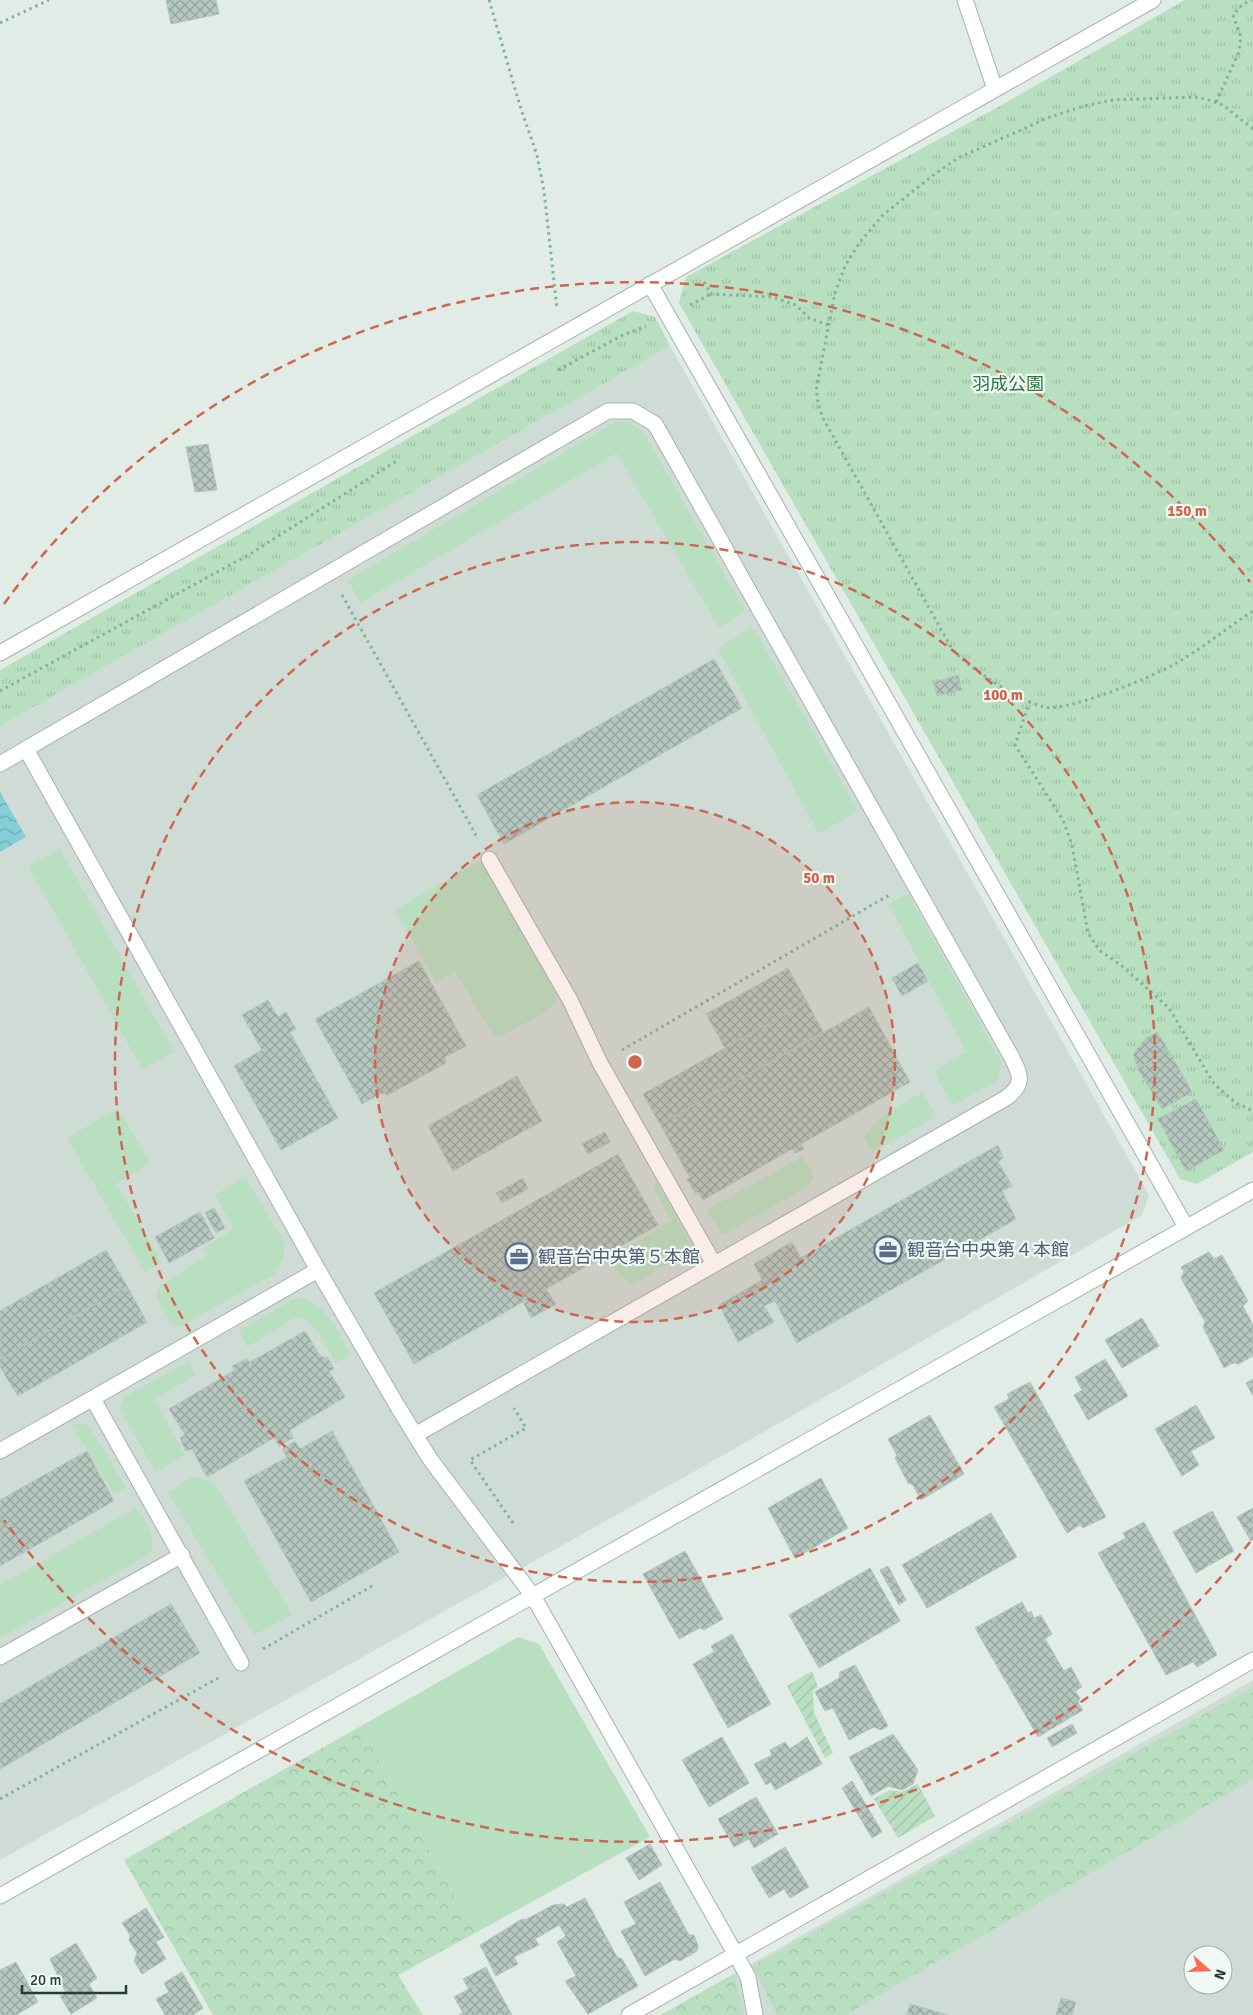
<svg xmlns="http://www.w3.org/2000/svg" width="1253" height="2015" font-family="Signika,'Noto Sans JP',sans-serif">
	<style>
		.built { fill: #cfdcd5; fill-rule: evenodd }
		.grass { fill: #b8dfc0 }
		.forest { fill: url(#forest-crowns) }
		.park { fill: url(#park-tufts) }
		.garden { fill: url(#garden-furrows) }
		.water { fill: url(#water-waves) }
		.building { fill: url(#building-cross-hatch); stroke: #b3c6bd }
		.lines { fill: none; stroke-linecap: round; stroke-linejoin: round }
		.lane-casing { stroke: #a3b4ad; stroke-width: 17 }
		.street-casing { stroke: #a3b4ad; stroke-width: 17 }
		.secondary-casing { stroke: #9eb9ae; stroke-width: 17 }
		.path { stroke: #7fb29e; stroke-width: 3; stroke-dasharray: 2.5 4; stroke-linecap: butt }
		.lane { stroke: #fff; stroke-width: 15 }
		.street { stroke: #fff; stroke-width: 15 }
		.secondary { stroke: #fff; stroke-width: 15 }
		.ring { fill: none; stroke: #ce654c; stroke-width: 2.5; stroke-dasharray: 9 6 }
		.labels { text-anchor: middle; stroke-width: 4.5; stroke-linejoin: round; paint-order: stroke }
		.park-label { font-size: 18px; fill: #287741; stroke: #f1f9f4 }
		.service-label { font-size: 18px; fill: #4e5e75; stroke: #f1f9f4; text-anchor: start }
		.centre { fill: #ce654c; stroke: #f1f9f4; stroke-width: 2.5 }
		.ring-label { font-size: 15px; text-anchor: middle; font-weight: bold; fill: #ce654c; stroke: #f1f9f4; stroke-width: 4.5; stroke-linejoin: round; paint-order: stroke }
	</style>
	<defs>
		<pattern id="forest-crowns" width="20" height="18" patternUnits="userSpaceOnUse" patternTransform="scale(1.25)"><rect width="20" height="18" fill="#b8dfc0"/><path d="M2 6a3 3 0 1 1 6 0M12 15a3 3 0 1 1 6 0" fill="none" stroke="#9ec0a6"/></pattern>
		<pattern id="park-tufts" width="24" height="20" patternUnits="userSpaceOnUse" patternTransform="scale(1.25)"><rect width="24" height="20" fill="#b8dfc0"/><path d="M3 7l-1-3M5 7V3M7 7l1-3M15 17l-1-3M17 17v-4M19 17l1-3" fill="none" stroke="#9ec0a6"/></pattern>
		<pattern id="garden-furrows" width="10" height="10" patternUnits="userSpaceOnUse" patternTransform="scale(1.25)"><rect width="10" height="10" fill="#b8dfc0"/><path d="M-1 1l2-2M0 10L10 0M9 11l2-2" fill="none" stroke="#9ec0a6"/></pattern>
		<pattern id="water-waves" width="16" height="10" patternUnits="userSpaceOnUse" patternTransform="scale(1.25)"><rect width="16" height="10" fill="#85ced5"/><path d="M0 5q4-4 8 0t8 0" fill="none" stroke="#6ca9ae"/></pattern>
		<pattern id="building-cross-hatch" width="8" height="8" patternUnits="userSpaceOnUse" patternTransform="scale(1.25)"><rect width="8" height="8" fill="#b6c7bf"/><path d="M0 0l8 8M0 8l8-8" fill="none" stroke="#94a39c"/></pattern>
	</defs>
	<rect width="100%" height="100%" fill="#e1ece6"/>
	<path class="built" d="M670,346L1149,1195L1142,1215L720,1457L0,1860V726Z
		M1253,1680V2015H661ZM1193,1955H1223V1985H1193Z"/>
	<path class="grass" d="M617,421L632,424L643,431L745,611L719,628L617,453L360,603L348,580Z
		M750,628L756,632L858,811L819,834L718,649Z
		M60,849L174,1052L142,1069L29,867Z
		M481,860L556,993V1003L547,1012L501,1036L494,1037L455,972L436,983L395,910Z
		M908,894L1002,1063L998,1080L952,1106L934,1071L966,1052L889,904Z
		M923,1092L936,1117L872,1152L864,1137C877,1115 901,1105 923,1092Z
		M118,1108L150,1163L116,1184L162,1262L145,1272L67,1138Z
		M802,1157L810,1167L814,1178L808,1187L722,1235L706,1210Z
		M245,1177L285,1243L283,1259L274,1275L180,1326L171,1324L156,1295L160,1286L207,1255L203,1248L234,1229L215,1195Z
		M657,1182L694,1250L632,1285L603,1261L671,1221L653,1186Z
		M300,1298C328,1303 338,1333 351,1355L335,1363C325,1346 317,1318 294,1318L247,1347L239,1331L291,1300Z
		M189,1362L196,1375L154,1399L185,1455L155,1472L120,1408L124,1397Z
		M82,1423L89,1426L126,1487L114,1494L72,1425Z
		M194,1476L215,1484L292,1615L254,1635L168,1492Z
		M136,1508C146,1524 158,1536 150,1554L0,1638V1585Z
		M518,1637L539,1644L650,1837L475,1933L361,1726Z"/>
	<path class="forest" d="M1253,1687V1779L845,2015H777L753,1966Z
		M361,1726L475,1933L398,1975L423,2015H213L124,1860Z
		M734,1974L744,2015H661Z"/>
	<path class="park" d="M1185,0H1253V1152L1197,1184L1180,1179L679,303L686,277L998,107Z
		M633,311L655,317L670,346L0,726V670Z"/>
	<path class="garden" d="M812,1671L818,1687L813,1691L814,1713L833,1753L825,1758L787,1686Z
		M918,1784L935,1816L898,1838L874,1799L890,1790L902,1792Z"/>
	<path class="water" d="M0,792L26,837L0,852Z"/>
	<path class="building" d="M166,0H216L219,14L171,24Z
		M208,444L217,490L195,492L186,447Z
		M714,659L742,708L504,844L477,795Z
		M958,675L962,690L937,696L934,682Z
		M419,961L466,1046L445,1057L446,1063L388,1095L382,1093L362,1104L315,1019Z
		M918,963L928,981L902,996L892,978Z
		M788,968L807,1002L725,1048L706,1014Z
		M268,1000L278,1017L286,1012L296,1029L290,1032L338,1118L281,1150L234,1066L262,1050L242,1015Z
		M807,1002L823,1032L660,1124L643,1094Z
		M869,1007L910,1082L801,1144L804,1149L795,1153L792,1149L703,1200L698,1192L695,1193L687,1179L690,1178L660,1124Z
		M1157,1032L1169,1051L1138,1069L1133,1054L1146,1038Z
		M1169,1051L1192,1092L1162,1109L1138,1069Z
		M517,1076L542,1121L453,1171L428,1126Z
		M1196,1099L1224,1150L1186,1171L1158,1119Z
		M605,1132L610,1142L588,1154L582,1144Z
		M998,1145L1003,1158L998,1162L1012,1186L1002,1191L1016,1219L797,1343L775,1301L764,1306L774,1322L738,1342L719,1305L762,1280L754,1264L792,1242L801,1258Z
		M618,1154L658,1225L546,1289L556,1304L531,1318L523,1302L414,1364L374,1293Z
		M523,1178L528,1189L502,1203L496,1193Z
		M214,1208L225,1228L216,1233L205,1213Z
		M200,1212L214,1238L169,1263L155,1237Z
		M106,1250L127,1286L0,1359V1311Z
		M1209,1252L1214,1259L1222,1255L1248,1301L1243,1306L1253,1325V1356L1239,1364L1233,1363L1224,1368L1203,1327L1205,1322L1181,1278L1184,1272L1181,1267Z
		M127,1286L147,1322L18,1396L0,1367V1359Z
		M1142,1318L1159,1346L1122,1368L1105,1340Z
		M305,1331L320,1356L328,1358L334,1369L329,1371L345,1397L290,1430L293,1438L279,1446L274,1438L207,1477L192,1449L186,1451L180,1438L185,1435L169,1409L235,1370L232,1366L246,1359L250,1362Z
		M1105,1359L1128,1396L1088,1420L1074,1395L1082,1390L1075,1377Z
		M1253,1379V1396L1246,1383Z
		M1030,1382L1106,1517L1083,1528L1080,1525L1067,1533L994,1407L1009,1399L1007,1394Z
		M1196,1405L1215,1438L1191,1451L1199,1465L1182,1476L1155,1429Z
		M930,1415L964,1474L921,1500L913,1485L908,1483L895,1458L897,1455L888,1439Z
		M332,1431L399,1552L311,1602L244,1481L287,1457L282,1449L295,1441L300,1449Z
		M87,1451L114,1501L0,1566V1500Z
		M821,1478L848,1528L795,1558L768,1508Z
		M1253,1508V1540L1251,1541L1237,1517Z
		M1212,1511L1234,1551L1196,1573L1173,1532Z
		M991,1513L1017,1557L927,1608L902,1565Z
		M1144,1522L1217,1655L1197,1667L1193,1662L1166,1675L1098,1553L1126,1538L1123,1533Z
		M685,1551L723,1619L704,1630L700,1628L679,1639L643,1574Z
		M888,1566L906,1600L899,1605L880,1570Z
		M870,1568L900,1621L819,1668L789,1615Z
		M1022,1602L1028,1613L1031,1611L1034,1618L1041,1615L1052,1634L1045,1639L1064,1671L1071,1667L1082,1687L1075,1691L1080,1698L1078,1703L1083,1710L1038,1737L975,1628Z
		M171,1604L200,1653L0,1769V1704Z
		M732,1634L771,1704L728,1728L693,1664L714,1652L711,1646Z
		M855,1665L888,1726L881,1730L874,1727L849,1740L833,1708L825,1711L815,1692L839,1678L840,1672Z
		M1072,1724L1077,1733L1052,1747L1047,1738Z
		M893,1734L918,1770L913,1784L902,1790L888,1786L871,1796L849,1757Z
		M722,1737L749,1783L709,1807L682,1760Z
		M807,1737L822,1764L775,1790L771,1782L766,1785L754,1764L772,1755L770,1750L785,1742L790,1749Z
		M852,1781L882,1832L872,1838L842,1788Z
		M756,1797L778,1834L754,1848L749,1839L734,1847L718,1819Z
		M650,1844L662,1865L639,1880L626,1858Z
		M785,1847L809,1887L790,1898L784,1889L769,1898L751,1868Z
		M660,1882L689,1935H694L698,1946L697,1951L680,1961L675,1959L645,1976L621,1931L636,1924L624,1902Z
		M585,1898L617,1957L622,1959L638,1986L588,2014L565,1981L576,1976L557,1942L566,1936L559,1925L535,1939L539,1945L514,1957L518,1964L496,1976L480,1945L522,1919L525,1920L553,1905L564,1904L567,1907Z
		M146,1908L164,1937L156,1942L166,1959L142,1974L134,1961L137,1953L129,1940L130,1935L122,1923Z
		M76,1943L97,1978L89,1984L97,1998L71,2014L60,1996L66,1993L50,1959Z
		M16,1962L38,2002L16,2015H0V1970Z
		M486,1967L491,1977L469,1989L463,1979Z
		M182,1972L203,2008L193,2015H165L156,1999L169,1992L164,1983Z
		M491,1977L512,2015H459L463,2013L454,1997Z
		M1061,1998L1076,2002L1072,2015H1056Z
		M910,2004L948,2015H907Z"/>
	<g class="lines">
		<g class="lane-casing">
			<path id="lane" d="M26,749L318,1270L398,1407L430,1459L533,1596
				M0,764L608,411H633L655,424L1011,1056C1020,1074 1026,1083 1006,1098L415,1435
				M489,859L570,1000L600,1063L714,1264
				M93,1399L241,1663
				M0,1451L318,1270
				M0,1657L182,1555
				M736,1955L748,1977L755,2015"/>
		</g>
		<g class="street-casing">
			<path id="street" d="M965,0L995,89
				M650,284L1186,1227
				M0,653L1153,0
				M533,1596L736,1955
				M629,2015L1253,1660"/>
		</g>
		<g class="secondary-casing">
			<path id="secondary" d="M0,1896L1253,1190"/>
		</g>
		<path class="path" d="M489,0L521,109L537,155L544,191L557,308
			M0,23L49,0
			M1216,102L1239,52L1241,37L1233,15L1243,4L1252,0
			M1253,129L1223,105L1209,100L1195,97L1113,100L1084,106L1050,117L958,158L936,173L883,215L860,242L845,266L835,293L816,390L819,407L824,420L952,649C969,668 1020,702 1045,707C1067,712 1149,678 1171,666C1199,651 1225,629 1253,611
			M704,282L711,294L772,297L796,305L809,318L828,325
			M690,305L711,294
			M558,370L621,336L646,326
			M342,595L477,837
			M0,691L250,554L398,460
			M1030,701L1015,745L1063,820L1072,845L1088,933L1099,950L1122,966L1169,1008L1214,1084L1236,1103L1253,1111
			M622,1050L891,894
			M513,1523L470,1460L526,1428L514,1408
			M263,1649L374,1585
			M0,1799L220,1677"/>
		<use href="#lane" class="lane"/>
		<use href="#street" class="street"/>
		<use href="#secondary" class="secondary"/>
	</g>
	<circle cx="635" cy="1062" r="260" fill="#ce654c" fill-opacity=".12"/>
	<g class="ring">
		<circle cx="635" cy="1062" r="260"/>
		<circle cx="635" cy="1062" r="520"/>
		<path d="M1250 1542A780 780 0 0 1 4 1520M4 604A780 780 0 0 1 1250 582"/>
	</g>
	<defs>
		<g id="office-ring" transform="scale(1.4375)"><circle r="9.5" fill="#f1f9f4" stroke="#5c6f8a" stroke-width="1.5"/><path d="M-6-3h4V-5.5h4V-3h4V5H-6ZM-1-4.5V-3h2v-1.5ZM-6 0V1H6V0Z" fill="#5c6f8a"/></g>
	</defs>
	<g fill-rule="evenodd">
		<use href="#office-ring" x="888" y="1250"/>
		<use href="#office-ring" x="519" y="1257"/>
	</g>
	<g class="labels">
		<g class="park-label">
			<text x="1008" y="390">羽成公園</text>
		</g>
		<g class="service-label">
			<text x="907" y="1256">観音台中央第４本館</text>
			<text x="538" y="1263">観音台中央第５本館</text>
		</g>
	</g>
	<circle cx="635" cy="1062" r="8" class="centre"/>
	<g class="ring-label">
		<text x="1187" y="516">150 m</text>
		<text x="1003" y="700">100 m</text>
		<text x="819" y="883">50 m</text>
	</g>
	<g transform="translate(1208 1970) rotate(110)"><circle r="24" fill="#f1f9f4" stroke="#9daea7"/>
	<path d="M0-4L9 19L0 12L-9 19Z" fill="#f96f52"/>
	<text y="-8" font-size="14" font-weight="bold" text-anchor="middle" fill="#203e34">N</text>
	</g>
	<path d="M22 1985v8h104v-8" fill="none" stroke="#203e34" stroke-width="2.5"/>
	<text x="30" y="1985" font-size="15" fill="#203e34" stroke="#f1f9f4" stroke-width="4" paint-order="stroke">20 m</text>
</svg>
